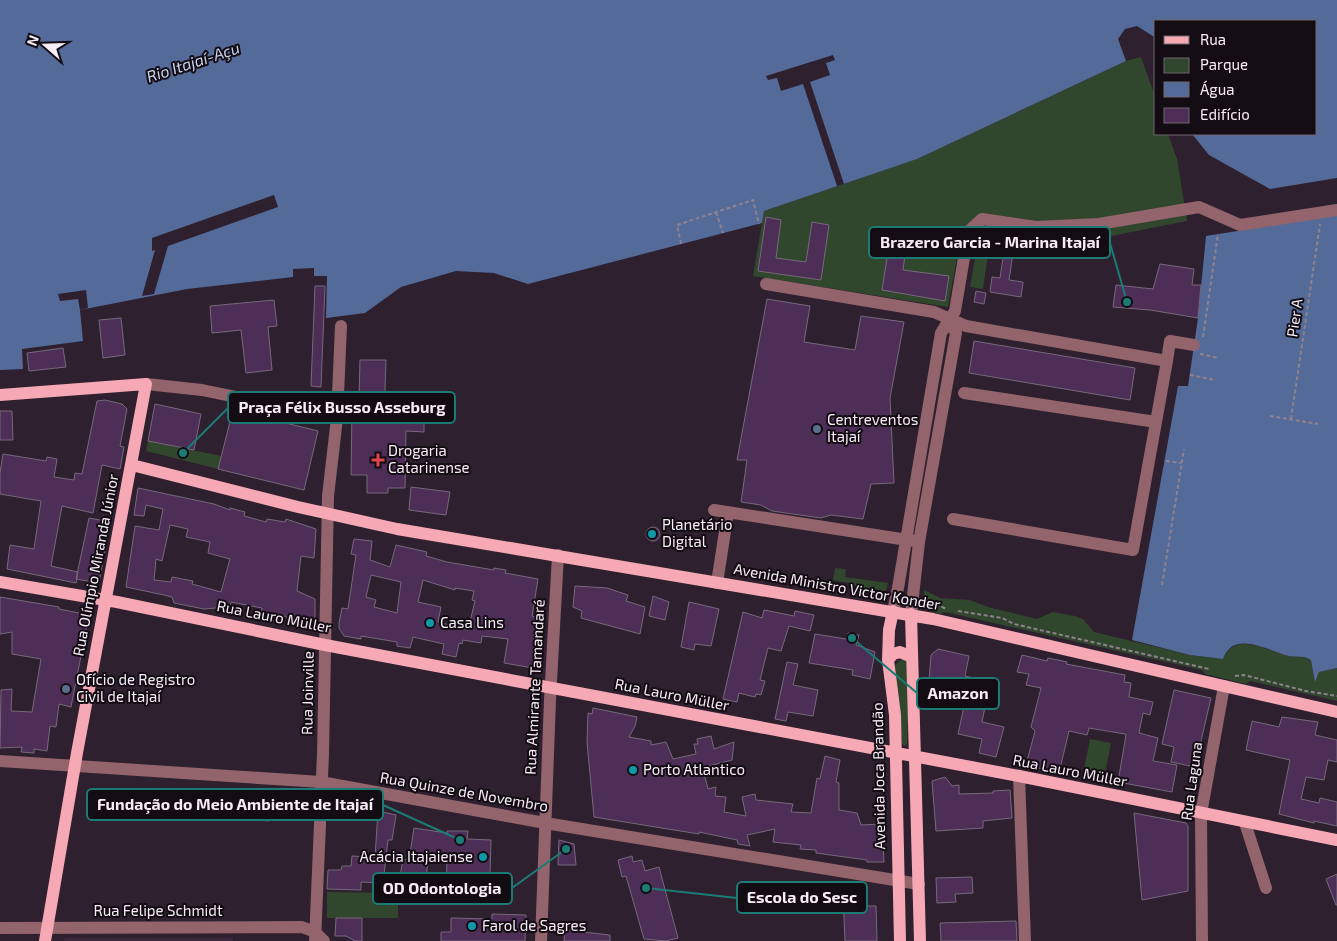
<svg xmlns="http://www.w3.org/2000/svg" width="1337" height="941" font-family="'Exo 2',sans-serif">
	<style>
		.built { fill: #3a273c }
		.green { fill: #31472d }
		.water { fill: #546b99 }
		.pier { fill: #2e202f }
		.building { fill: #4c2e56; stroke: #77697c; fill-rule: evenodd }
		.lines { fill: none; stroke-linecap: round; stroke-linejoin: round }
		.path { stroke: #8e828e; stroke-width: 2; stroke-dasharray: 4 2.5; stroke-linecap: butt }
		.minor { stroke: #93646b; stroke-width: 12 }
		.major { stroke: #f6a8b4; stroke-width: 12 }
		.service-dot { fill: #5c6f8a; stroke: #130c13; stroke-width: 2 }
		.health-dot { fill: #e0444e; stroke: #130c13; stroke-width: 2 }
		.culture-dot { fill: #0f9aa8; stroke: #130c13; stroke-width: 2 }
		.labels { text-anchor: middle; stroke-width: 4; stroke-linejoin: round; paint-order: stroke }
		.street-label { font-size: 15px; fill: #f7edf7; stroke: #130c13 }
		.poi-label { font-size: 15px; fill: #f7edf7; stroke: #130c13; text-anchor: start }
		.water-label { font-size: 16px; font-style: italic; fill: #c6d5f1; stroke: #130c13 }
		.leader { fill: none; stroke: #1b7c75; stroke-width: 2 }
		.callout-dot { fill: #1b7c75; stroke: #130c13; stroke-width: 2 }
		.callout { fill: #130c13; stroke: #1b7c75; stroke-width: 2 }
		.callout-label { font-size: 16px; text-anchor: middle; font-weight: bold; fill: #f7edf7 }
	</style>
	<rect width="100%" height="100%" fill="#2e202f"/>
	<path class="built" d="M65,938H233V941H64Z"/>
	<path class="green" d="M1141,57L1156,99V134H1168L1177,159L1187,221L1020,254L959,247L948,307L753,276L764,211L917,159L1126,61Z
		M976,252L988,254L983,289L970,287Z
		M148,441L221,456L218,469L146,451Z
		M835,568L846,569L845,577L888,583L886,591L850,586L849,583L833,580Z
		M924,590L940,598L970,600L988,607L1037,619L1053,612L1075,616L1083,619L1094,632L1190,655L1223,659C1236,630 1267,651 1289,656C1298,658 1303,655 1311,660L1315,681L1319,672L1337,668V701L1250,681L1246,684L1205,674L1202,670L945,612L940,614L926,609L923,604Z
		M902,659L906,660L910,668L907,744L905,746L902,744L894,666Z
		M1090,739L1111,743L1103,783L1082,779Z
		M327,892L398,893V918H327Z"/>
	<path class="water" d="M0,0H1337V178L1270,189L1209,155L1192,134H1316V21H1156V38L1137,26L1125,29L1118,39L1126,61L917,159L764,211L762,223L528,284L494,273L456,271L401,287L365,313L326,318L327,276H314V268L293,269V277L187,289L80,310L83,341L22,349L23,369L0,370Z
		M1337,215V668L1319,672L1315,682L1311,660C1303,655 1298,658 1289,656C1268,651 1234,629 1223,659L1190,655L1132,640L1178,386H1188L1198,318L1206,236Z"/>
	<path class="pier" d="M833,55L835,60L826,63L830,75L810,82L844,184L837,186L803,84L781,91L777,78L768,80L766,76Z
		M274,195L278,207L168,246L154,294L142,296L155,250L152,251V238Z
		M86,290L88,308L80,310L78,299L60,301L58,294Z"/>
	<path class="building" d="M766,217L781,220L776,258L806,262L812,222L829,225L821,280L758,271Z
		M1004,251L1013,253L1009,280L1023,282L1021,297L990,292L992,277L1000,278Z
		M888,252L905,255L903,270L949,276L945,301L882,290Z
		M1160,264L1194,269L1192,285H1201L1198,318L1150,310L1113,307L1116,285L1153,289Z
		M315,286H325L321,387L311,386Z
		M976,291L986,293L984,304L974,302Z
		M767,299L810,306L804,342L855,350L861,316L904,322L890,398L894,483L871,484L863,519L831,515L821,518L772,511L761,505L741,502L747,460H737Z
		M274,300L277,326L268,327L272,370L246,373L241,330L212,333L210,306Z
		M121,318L125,355L103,358L99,320Z
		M974,341L1135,368L1130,400L969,373Z
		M63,348L66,367L29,371L27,353Z
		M360,360H386L384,418H403V413L424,414V432L406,431L405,488H388V493H367V475H351L352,410H349V398L359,399Z
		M105,400L122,404L127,409L120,446L124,447L120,469L102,465L93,513L62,506L51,566L78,572L76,583L7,569L10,545L34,549L41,501L0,494V473L3,454L46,461L47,457L57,459L54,477L74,480L75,473L82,474L97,401Z
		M155,404L201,414L194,450L148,441Z
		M233,410L318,431L304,490L218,469Z
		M0,411H12L13,440H0Z
		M411,487L450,492L446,515L409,510Z
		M138,488L214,504L230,510V508L245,512L244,516L266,522L267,519L285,522L286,519L316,529L314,558L301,556L297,591L315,599V626L312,630L298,628L299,621L280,615L279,622L260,618L262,608L231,602L229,611L216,608L204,609L174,603L172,597L164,595L126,587L135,526L159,530L163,509L146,505L144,516L134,515ZM170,525L188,529L186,537L210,542L208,553L230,559L221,592L192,584L193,581L172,577L171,582L154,580L156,559L162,561Z
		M89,518L110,522L99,583L76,579Z
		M646 534a7 7 0 1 1 14 0a7 7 0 1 1-14 0Z
		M354,539L372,541L370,560L390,567L396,545L427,552L426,556L447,562L494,570V568L506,570L505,573L538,579L532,616L535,617L533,668L504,663L508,639L482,636L481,643L463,640L462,644L459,643L456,657L442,654L444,644L413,637L410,648L397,646V642L361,636V639L344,636L339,628V623L342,608L348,609L356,555L351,554ZM371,575L401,582L397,613L374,607L376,600L366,597ZM423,580L455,590V588L474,591L472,600L475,601L468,630L438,622L441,607L418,602Z
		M575,586L607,588L628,595L626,601L645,607L640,634L581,618L582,611L573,607Z
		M653,596L669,602L665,620L649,616Z
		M0,597L59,607V609L89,615L71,707L59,704L56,727L50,726L47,751L34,749V753L21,752L22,747L0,748L1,690L12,689L11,711L32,712L41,659L12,654V632L0,634Z
		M689,602L719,609L711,646L695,644L694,650L681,647Z
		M764,610L794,616L795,611L814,615L810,631L789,626L781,651L768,648L760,680L765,681L761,695L756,694L755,697L739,693L737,702L723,699L743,612L762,618Z
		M848,633L859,635L856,645L875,652L870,679L852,675L853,670L809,663L815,634L846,639Z
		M938,649L969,656L965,676L990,682L982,722L1004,727L996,757L979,753L982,739L958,734L965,702L941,697L940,701L932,699L929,682L931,655Z
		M1022,655L1047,661L1048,658L1067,662L1066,664L1125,675L1124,682L1131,683L1129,697L1153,702L1150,715L1143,713L1139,733L1158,738L1153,761L1177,765L1172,792L1118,782L1126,735L1125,734L1089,728L1087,735L1069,731L1059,773L1026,765L1035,731L1031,727L1041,688L1026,685L1029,674L1017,672Z
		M787,662L798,664L793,685L818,690L813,716L788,712L786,721L775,719Z
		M1174,690L1211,698L1195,767L1171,762L1174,747L1162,744Z
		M593,708L637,717L635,726L629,737L651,741V745L666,742L673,759L696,754L694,744H698L697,739L711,736L714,749L734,742L732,760L704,767L703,769L708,789L716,787L715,796L726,797L724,812L746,816L742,797L755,794L756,800L793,804L791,812L811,813L817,778L820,779L825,756L840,760L836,782L839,783V810L857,813L861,825L882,824L884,862H867V860L816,853V850L800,849L801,845L773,842L775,829L747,835L750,846L738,844L737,840L699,832V834L594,817L587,742L588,713L592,714Z
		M1282,717L1318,722L1315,735L1337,740V762L1328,760L1324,780L1306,777L1301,799L1319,803L1320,798L1337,802V826L1314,821V823L1279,814L1290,760L1246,750L1252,721L1279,727Z
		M945,777L952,786L959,785V794L993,793V791L1010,790L1012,818L983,821V828L936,831L932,781Z
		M235,798L271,801L269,821L233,818Z
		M378,811L396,815L392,840H388L383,883L361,882V890L327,889L328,870H341L342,866H351L352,856L375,857Z
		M1134,813L1186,823L1188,826V891L1142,900Z
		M414,828L447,833V831H468L467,839L491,840L490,874L466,873V876H463L457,882L456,895H446L447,861L429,858L425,882L400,877L403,859L409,860Z
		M559,840L574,844L576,865H558Z
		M632,856L633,862L642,860L645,871L659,867L678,938L666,941L644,939L626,876L622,877L618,860Z
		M1337,874V905H1336L1326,879Z
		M972,877L973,893L955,894L956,902L937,903L936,878Z
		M843,895H866V906H876L877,941H845Z
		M492,914L526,915L525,941H441V932H451V918L492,919Z
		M336,918H362V941H355L346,936H335Z
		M1016,921L1017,941H941L940,923Z
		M565,930L610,935V941H564Z"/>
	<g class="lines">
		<path class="path" d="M716,212L723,233
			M681,244L677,225L753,200L759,224
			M1203,337L1218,234
			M1200,354L1219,358
			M1190,375L1216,380
			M1270,416L1318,424
			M1291,419L1320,224
			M1166,461L1181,463
			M1162,585L1184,449
			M924,598L946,609
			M958,611L1002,618L1014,624L1209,669
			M1235,676L1244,675L1306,691L1337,696"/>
		<path class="minor" d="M965,252L969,231L982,219L1036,227L1099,224L1199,207L1240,225L1337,210
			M766,284L934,312L966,326L1167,361L1156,422L964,393
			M1167,361L1170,341L1194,345
			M146,384L202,390L337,418
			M714,510L914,541
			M953,519L1133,550L1156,422
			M717,583L728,512
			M893,611L898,588L941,333L955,311L965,252L968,253
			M911,614L919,542L956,333L948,320
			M0,761L321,782L545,823L919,884
			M1019,776L1025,941
			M1245,823L1266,888
			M0,928L302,927L315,932L324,941
			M315,941L323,754L328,496L337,418L341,326
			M541,941L550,700L558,555
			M1202,941L1201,814L1224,686"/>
		<path class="major" d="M0,395L146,384L77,753L45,941
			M132,465L298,507L397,529L933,619L1337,712
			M0,582L117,602L325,645L1019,776L1337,840
			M893,611L889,630L888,660L895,715L900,941
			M911,614L920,941
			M888,660L893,654L900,652L912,657"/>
	</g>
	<g class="service-dot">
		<circle cx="817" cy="429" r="5"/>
		<circle cx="66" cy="689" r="5"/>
	</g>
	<path class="health-dot" d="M375.5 452.5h5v5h5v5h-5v5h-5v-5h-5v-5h5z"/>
	<g class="culture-dot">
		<circle cx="652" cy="534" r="5"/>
		<circle cx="430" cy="623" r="5"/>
		<circle cx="633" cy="770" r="5"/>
		<circle cx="483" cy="857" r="5"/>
		<circle cx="472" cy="926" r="5"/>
	</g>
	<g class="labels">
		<g class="street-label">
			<text transform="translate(1295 318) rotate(-82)" y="5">Pier A</text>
			<text transform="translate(96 565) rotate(-79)" y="5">Rua Olímpio Miranda Júnior</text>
			<text transform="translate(837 587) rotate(10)" y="5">Avenida Ministro Victor Konder</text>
			<text transform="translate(274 617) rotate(11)" y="5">Rua Lauro Müller</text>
			<text transform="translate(535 687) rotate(-87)" y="5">Rua Almirante Tamandaré</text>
			<text transform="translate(308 693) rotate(-89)" y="5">Rua Joinville</text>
			<text transform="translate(672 695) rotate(11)" y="5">Rua Lauro Müller</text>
			<text transform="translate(1070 771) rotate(11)" y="5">Rua Lauro Müller</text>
			<text transform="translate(879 776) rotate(-91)" y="5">Avenida Joca Brandão</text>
			<text transform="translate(1192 781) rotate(-82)" y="5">Rua Laguna</text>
			<text transform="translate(464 792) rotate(10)" y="5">Rua Quinze de Novembro</text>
			<text x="158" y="916">Rua Felipe Schmidt</text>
		</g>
		<g class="poi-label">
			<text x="827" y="425">Centreventos<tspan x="827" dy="17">Itajaí</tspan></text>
			<text x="388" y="456">Drogaria<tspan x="388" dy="17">Catarinense</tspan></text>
			<text x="662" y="530">Planetário<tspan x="662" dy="17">Digital</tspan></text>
			<text x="440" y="628">Casa Lins</text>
			<text x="76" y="685">Ofício de Registro<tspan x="76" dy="17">Civil de Itajaí</tspan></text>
			<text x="643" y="775">Porto Atlantico</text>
			<text x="473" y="862" text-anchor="end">Acácia Itajaiense</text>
			<text x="482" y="931">Farol de Sagres</text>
		</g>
		<g class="water-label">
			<text transform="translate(193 62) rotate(-18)" y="6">Rio Itajaí-Açu</text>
		</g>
	</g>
	<path class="leader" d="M1127 302L1110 243M183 453L228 408M852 638L917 693M460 840L383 805M566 849L512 888M646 888L737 898"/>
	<g class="callout-dot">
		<circle cx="1127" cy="302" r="5"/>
		<circle cx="183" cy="453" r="5"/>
		<circle cx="852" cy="638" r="5"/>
		<circle cx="460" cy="840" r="5"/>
		<circle cx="566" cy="849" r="5"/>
		<circle cx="646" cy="888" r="5"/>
	</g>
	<g class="callout">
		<rect x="869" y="227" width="241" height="31" rx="5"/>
		<rect x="228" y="392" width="227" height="31" rx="5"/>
		<rect x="917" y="678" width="82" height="31" rx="5"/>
		<rect x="87" y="789" width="296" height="31" rx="5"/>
		<rect x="373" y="873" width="139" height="31" rx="5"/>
		<rect x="737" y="882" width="130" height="31" rx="5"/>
	</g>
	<g class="callout-label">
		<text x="990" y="248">Brazero Garcia - Marina Itajaí</text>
		<text x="342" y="413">Praça Félix Busso Asseburg</text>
		<text x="958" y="699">Amazon</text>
		<text x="235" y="810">Fundação do Meio Ambiente de Itajaí</text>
		<text x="442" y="894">OD Odontologia</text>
		<text x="802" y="903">Escola do Sesc</text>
	</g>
	<rect x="1154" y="20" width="162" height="115" fill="#130c13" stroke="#6e666e"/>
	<rect x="1164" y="36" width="25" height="8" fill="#f6a8b4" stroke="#6e666e"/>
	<text x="1200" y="45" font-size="15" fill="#f7edf7">Rua</text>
	<rect x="1164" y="58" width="25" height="15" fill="#31472d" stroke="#6e666e"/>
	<text x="1200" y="70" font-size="15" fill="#f7edf7">Parque</text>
	<rect x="1164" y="82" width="25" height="15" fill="#546b99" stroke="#6e666e"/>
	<text x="1200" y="95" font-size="15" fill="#f7edf7">Água</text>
	<rect x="1164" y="108" width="25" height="15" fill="#4c2e56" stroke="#6e666e"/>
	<text x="1200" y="120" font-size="15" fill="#f7edf7">Edifício</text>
	<g transform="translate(45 45) rotate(290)" stroke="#130c13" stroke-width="4" paint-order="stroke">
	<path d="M0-4L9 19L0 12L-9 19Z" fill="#f7edf7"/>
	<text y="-8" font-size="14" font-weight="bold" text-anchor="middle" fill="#f7edf7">N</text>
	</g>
</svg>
